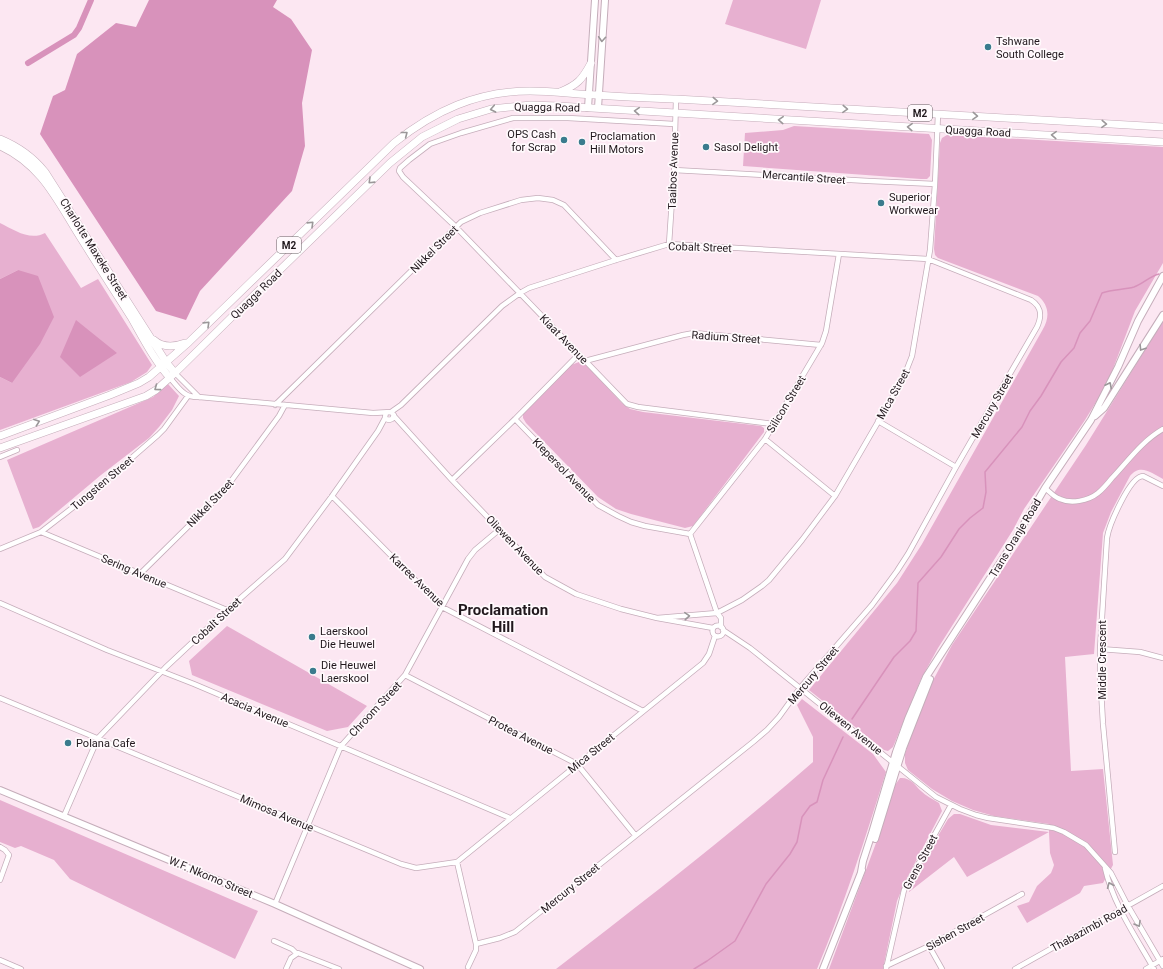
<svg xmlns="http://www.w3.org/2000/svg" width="1163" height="969" font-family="Roboto,sans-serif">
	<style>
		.green { fill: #e7b0d0 }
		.water { fill: #d892bb }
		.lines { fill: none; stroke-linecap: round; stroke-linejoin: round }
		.stream { stroke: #d892bb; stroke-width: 1.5 }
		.canal { stroke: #d892bb; stroke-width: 6 }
		.street-casing { stroke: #c5adba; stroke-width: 6 }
		.secondary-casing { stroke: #c5adba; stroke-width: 8 }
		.primary-casing { stroke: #c5adba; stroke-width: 8 }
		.street { stroke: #fff; stroke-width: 4.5 }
		.secondary { stroke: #fff; stroke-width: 6 }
		.primary { stroke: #fff; stroke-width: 7 }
		.oneway { stroke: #9b9799 }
		.poi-dot { fill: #3a7b8d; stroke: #fff9fc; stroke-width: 1.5 }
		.labels { text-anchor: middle; stroke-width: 3.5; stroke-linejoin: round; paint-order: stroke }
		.shield { fill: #fff9fc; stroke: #645c60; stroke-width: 1 }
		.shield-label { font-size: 10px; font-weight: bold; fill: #21181d }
		.poi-label { font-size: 11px; fill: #21181d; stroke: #fff9fc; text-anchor: start }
		.street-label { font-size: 11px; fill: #21181d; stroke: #fff9fc }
		.district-label { font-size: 15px; font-weight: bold; fill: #21181d; stroke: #fff9fc }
	</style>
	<rect width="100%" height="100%" fill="#fce7f2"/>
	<path class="green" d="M733,0H821L806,49L725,24Z
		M794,126L929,134L932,140L930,176L927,179H921L743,166L745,133L783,130Z
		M947,135L1163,147V263L1135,311L1111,374L1101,394L1085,420L1024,509L1013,530L938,648L921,679L893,747L888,751L884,750L809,690L897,583L922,544L1043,329C1050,317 1049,305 1038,296L938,258L935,255L934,249L940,143L942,138Z
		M0,223C14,230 30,241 45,233L81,288L98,279L152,365L147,372L131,382L0,430V377L12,383L18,270L0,279Z
		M1163,321V479C1152,473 1140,463 1130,476L1111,512L1103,533L1094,654L1065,657L1071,771L1103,769L1113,865L1103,883L1084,886L1080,893L1027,923L1017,906L1029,902L1037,886L1051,873L1053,868L1054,865L1050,853L1049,832L967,877L954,857L909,892V885L913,878L948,819L954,814H960L991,825L1049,832V824L994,816L973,810L952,801L932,789L908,770L905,763V754L917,717L930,686L952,645L1086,445Z
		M579,362H583L586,365L622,403L630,409L643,412L761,426L764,428V432L693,526L685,528L631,514L616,509L598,497L526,423L523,418V414L571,365Z
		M168,384L179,396L172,410L159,427L149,438L101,475L39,527L33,529L7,460L153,397Z
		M227,626L367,706L348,727L327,731L192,675L189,661Z
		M802,699L873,754L886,772C865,839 844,905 817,969H556C643,902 730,835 813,762V737L797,705Z
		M900,778C910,777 914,784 921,791C926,796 933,799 939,803L942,811L904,884L897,901L883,969H829L876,843L895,785Z
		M0,800L258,911L235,959L70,879L54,860L21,846L15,848L0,842Z"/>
	<path class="water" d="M149,0H277L273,7L291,19L312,50L302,103L305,146L292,191L200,291L186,320L156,311L40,134L53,96L65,90L77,54L116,23L136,27Z
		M18,270L38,276L54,317L40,344L12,383L0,377V279Z
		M76,320L117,353L80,377L60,357Z"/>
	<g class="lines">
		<path class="stream" d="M852,719L894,657L910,641L916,631L918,583L941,557L959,529L970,518L983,508L986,492L985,472L1022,427L1030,411L1041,396L1061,362L1074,348L1080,333L1090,321L1102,293C1113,289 1123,290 1134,287C1143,284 1150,276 1159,274
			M694,969L707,961L735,941L766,884L790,854L797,842L802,817L810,806L817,802L823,780L843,737"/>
		<path class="canal" d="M28,63L74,35L79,28L91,0"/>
		<g class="street-casing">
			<path id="street" d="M674,124L568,118H513L461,133L430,144L409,160L400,168L399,171L403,177L456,227L627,404L638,407L773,424
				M674,170L869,181L935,184
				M669,244L674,170L676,99
				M585,361L683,335L694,333L821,345
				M175,373L199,397
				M170,378C179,388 184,398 199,397L373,413L391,412L394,415L392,419L389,420L386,419L385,417L386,413
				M275,405L461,222L480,213L521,200L538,198L553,200L564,205L616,260
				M391,412L401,405L502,306L520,293L529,288L616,260L669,244L928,259L1031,300C1042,307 1042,316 1037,327L956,467L908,554L897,571L872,605L800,688L779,717L767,730L753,742L515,932L500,938L476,944
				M394,416L452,480L545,577L576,594L621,609L657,618L713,628
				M515,419L598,505L618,516L631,522L645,526L690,534
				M878,421L956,467
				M765,439L835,496
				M0,457L17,450
				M452,480L515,419L579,354
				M1045,488C1050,492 1054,497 1060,499C1071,504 1088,501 1098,493C1103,489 1108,483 1112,478C1128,461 1142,441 1163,429
				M332,496L442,607L643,711
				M41,532L227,610
				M690,534L765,439L822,343L826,331L839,254
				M690,534L717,613L721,618V627
				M0,549L41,532L89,495L158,435L164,429L188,396
				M140,574L223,492L279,416L285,405
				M0,603L107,650L194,684L510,818
				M657,618L717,613L742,600L762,586L769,580L802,540L835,496L903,379L912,356L930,250L935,184L938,114
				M712.5 631a5.5 5.5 0 1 1 11 0a5.5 5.5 0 1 1-11 0Z
				M723,630L750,648L936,797L960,809L976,815L988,818L1054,828L1064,832L1086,845L1111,873L1128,906L1163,966
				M1100,649L1140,652L1163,658
				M405,675L577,764L635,835
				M0,698L401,864L416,868L457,862
				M64,816L98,738L165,668L227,610L285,559L332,496L378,431L385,418
				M0,847L5,850L9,855L0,880
				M1115,852L1103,724L1100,672V649L1107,538C1109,525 1130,476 1143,476L1163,486
				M457,862L703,663L709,654L715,636
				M457,862L476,944V950L468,967
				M1105,868C1113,904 1136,937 1154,969
				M275,904L341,746L405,675L468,559L475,550L500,529
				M274,941L292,949L296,953
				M929,946L942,969
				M0,960L21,969
				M886,966L929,946L1022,894
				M286,969L291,958L298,953L339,969
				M886,969L904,890L951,805
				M1015,969L1163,886
				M1146,969L1163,959"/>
		</g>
		<g class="secondary-casing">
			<path id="secondary" d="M588,108L595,0
				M598,108L605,0
				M1095,416L1104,408L1163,315
				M0,790L275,904L420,969
				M875,839L903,748L930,679
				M861,872L863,861L872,833L896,752L908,719L926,677L1011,546L1045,488L1091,420L1118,367L1138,321L1163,276
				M823,969L862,870"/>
		</g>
		<g class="primary-casing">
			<path id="primary" d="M560,92C577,85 582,80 591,63
				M0,139C17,146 33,157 45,172L166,362L175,373
				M0,146C40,164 56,198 77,232C95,261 113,289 131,317C143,338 154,360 170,378
				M154,340C163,348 174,347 185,343
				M0,436L110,395L139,383L149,377L189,342L394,143C434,111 477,91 530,91C552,91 575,94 597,95C623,97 650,98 676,99L1163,127
				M0,448L146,396L156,390L175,373L252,297L390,163L422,137L458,119L491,109L531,105L558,106L1163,142"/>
		</g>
		<use href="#street" class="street"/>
		<use href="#secondary" class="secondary"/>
		<use href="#primary" class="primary"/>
	</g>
	<defs><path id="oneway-chevron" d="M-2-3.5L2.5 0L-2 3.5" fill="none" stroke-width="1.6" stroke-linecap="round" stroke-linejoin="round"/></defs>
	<g class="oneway">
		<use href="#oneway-chevron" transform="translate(602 39) rotate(94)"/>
		<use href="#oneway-chevron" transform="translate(715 101) rotate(3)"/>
		<use href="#oneway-chevron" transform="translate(493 109) rotate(169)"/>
		<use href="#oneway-chevron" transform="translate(845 109) rotate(3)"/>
		<use href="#oneway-chevron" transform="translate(637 111) rotate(-176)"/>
		<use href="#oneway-chevron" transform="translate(975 116) rotate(4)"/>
		<use href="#oneway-chevron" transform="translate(781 120) rotate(-177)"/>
		<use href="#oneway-chevron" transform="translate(1104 124) rotate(3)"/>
		<use href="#oneway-chevron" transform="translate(910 127) rotate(-177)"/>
		<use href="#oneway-chevron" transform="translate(405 134) rotate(-38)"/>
		<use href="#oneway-chevron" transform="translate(1054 135) rotate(-177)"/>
		<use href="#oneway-chevron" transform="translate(371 181) rotate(136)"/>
		<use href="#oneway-chevron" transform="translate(311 224) rotate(-44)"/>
		<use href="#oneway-chevron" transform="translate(207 324) rotate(-44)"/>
		<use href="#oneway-chevron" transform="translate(1142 348) rotate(122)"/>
		<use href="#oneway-chevron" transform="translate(1109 385) rotate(-63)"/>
		<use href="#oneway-chevron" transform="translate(157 388) rotate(144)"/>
		<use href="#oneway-chevron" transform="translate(37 422) rotate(-20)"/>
		<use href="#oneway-chevron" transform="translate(687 616) rotate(-4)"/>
		<use href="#oneway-chevron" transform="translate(1110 885) rotate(-113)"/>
		<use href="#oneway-chevron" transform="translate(1138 924) rotate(60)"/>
	</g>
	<g class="poi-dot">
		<circle cx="988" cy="47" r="4"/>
		<circle cx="564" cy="140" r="4"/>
		<circle cx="582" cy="142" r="4"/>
		<circle cx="706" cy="147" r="4"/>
		<circle cx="881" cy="203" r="4"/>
		<circle cx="312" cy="637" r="4"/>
		<circle cx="313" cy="671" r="4"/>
		<circle cx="68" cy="743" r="4"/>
	</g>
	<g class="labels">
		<g class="shield">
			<rect x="908" y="105" width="24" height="16" rx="3"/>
			<rect x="277" y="237" width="24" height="16" rx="3"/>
		</g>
		<g class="shield-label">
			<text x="920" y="117">M2</text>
			<text x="289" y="249">M2</text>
		</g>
		<g class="poi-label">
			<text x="996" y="45">Tshwane<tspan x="996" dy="13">South College</tspan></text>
			<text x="556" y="138" text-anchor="end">OPS Cash<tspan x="556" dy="13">for Scrap</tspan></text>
			<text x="590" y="140">Proclamation<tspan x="590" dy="13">Hill Motors</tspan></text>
			<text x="714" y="151">Sasol Delight</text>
			<text x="889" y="201">Superior<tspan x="889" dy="13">Workwear</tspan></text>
			<text x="320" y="635">Laerskool<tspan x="320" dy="13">Die Heuwel</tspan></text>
			<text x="321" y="669">Die Heuwel<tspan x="321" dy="13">Laerskool</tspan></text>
			<text x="76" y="747">Polana Cafe</text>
		</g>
		<g class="street-label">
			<text transform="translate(547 107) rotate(1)" y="4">Quagga Road</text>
			<text transform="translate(978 131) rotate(3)" y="4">Quagga Road</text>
			<text transform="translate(673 171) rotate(-88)" y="4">Taaibos Avenue</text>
			<text transform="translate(804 177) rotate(4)" y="4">Mercantile Street</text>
			<text transform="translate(700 247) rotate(2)" y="4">Cobalt Street</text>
			<text transform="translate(94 249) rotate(58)" y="4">Charlotte Maxeke Street</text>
			<text transform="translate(434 249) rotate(-45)" y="4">Nikkel Street</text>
			<text transform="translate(256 294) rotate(-44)" y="4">Quagga Road</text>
			<text transform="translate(726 337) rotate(4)" y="4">Radium Street</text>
			<text transform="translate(564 339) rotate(46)" y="4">Kiaat Avenue</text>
			<text transform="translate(893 394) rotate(-61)" y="4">Mica Street</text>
			<text transform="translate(786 404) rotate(-59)" y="4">Silicon Street</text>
			<text transform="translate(992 406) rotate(-60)" y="4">Mercury Street</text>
			<text transform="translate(564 470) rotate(46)" y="4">Kiepersol Avenue</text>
			<text transform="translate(102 483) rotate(-40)" y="4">Tungsten Street</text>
			<text transform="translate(210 503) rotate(-46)" y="4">Nikkel Street</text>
			<text transform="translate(1015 538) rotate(-59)" y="4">Trans Oranje Road</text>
			<text transform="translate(515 545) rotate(46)" y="4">Oliewen Avenue</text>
			<text transform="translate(134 571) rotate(23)" y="4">Sering Avenue</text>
			<text transform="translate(417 580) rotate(44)" y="4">Karree Avenue</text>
			<text transform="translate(216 621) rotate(-43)" y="4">Cobalt Street</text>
			<text transform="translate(1102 660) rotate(-90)" y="4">Middle Crescent</text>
			<text transform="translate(813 675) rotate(-50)" y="4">Mercury Street</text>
			<text transform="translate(375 709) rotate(-47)" y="4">Chroom Street</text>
			<text transform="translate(255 710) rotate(23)" y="4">Acacia Avenue</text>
			<text transform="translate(851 728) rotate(39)" y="4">Oliewen Avenue</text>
			<text transform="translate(521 735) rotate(27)" y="4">Protea Avenue</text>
			<text transform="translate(591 753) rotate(-39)" y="4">Mica Street</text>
			<text transform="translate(277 813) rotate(23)" y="4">Mimosa Avenue</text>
			<text transform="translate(920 862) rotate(-62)" y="4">Grens Street</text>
			<text transform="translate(211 877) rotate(23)" y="4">W.F. Nkomo Street</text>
			<text transform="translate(570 888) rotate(-39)" y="4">Mercury Street</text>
			<text transform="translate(1089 928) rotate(-29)" y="4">Thabazimbi Road</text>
			<text transform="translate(955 932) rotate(-29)" y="4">Sishen Street</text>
		</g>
		<g class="district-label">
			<text x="503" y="615">Proclamation<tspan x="503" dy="17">Hill</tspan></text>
		</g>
	</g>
</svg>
